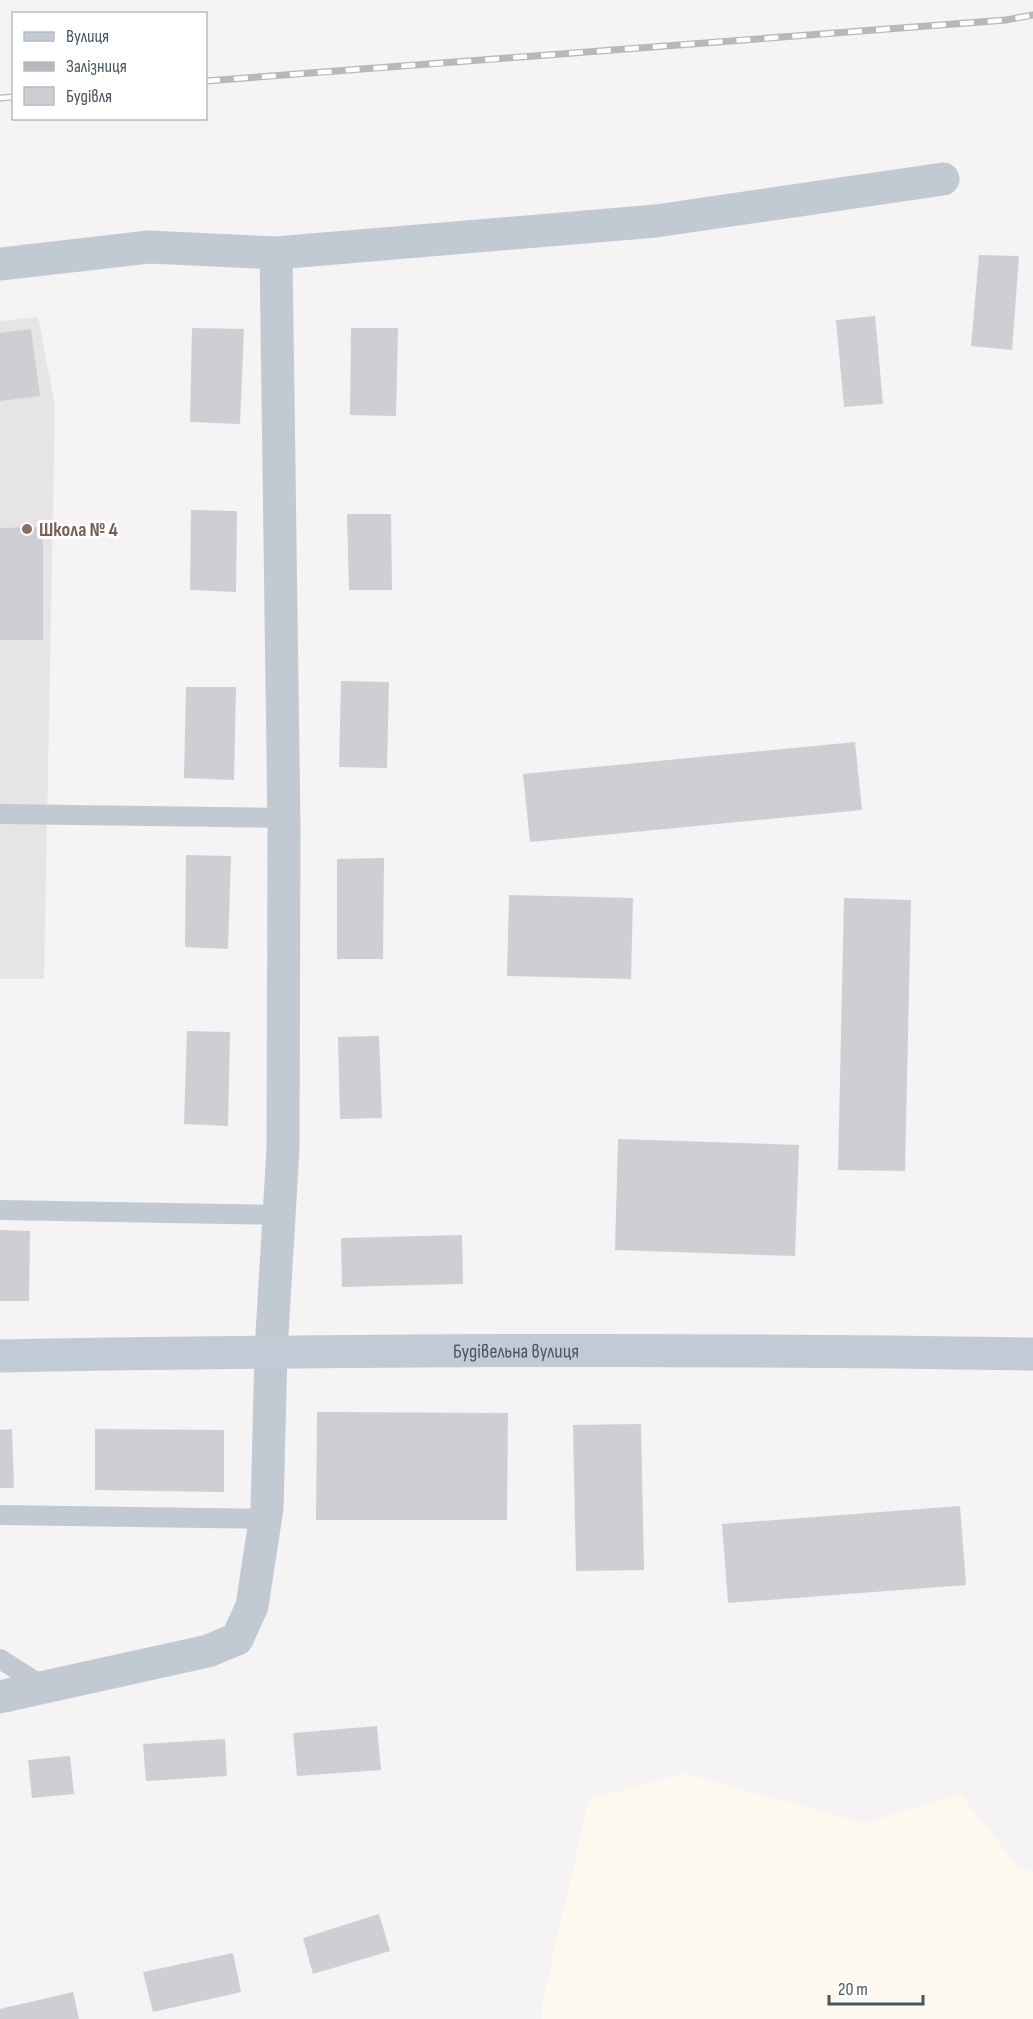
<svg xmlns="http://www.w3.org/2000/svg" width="1033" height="2019" font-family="'Sofia Sans Condensed',sans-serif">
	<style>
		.commercial { fill: #fdf9ef }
		.education { fill: #e6e4e5 }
		.building { fill: #cdcfd5 }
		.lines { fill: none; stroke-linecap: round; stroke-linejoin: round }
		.lane { stroke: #c1cad2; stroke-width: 20 }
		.street { stroke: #c1cad2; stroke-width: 33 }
		.secondary { stroke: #c1cbd6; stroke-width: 33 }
		.rail-casing { stroke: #b5b8bd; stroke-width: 7 }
		.rail { stroke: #fff; stroke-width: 4.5; stroke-dasharray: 14; stroke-linecap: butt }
		.education-dot { fill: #8d6e63; stroke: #fff; stroke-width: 2 }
		.labels { text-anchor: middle; stroke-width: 6; stroke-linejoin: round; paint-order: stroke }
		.education-label { font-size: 20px; font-weight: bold; fill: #785e54; stroke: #fff; text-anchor: start }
		.street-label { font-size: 20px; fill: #4a5661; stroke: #fff }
	</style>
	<rect width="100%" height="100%" fill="#f5f3f3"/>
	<path class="commercial" d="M684,1774L865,1823L960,1794L1019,1868L1033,1871V2019H541V2008L589,1799Z"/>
	<path class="education" d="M38,317L55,406L44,979H0V321Z"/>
	<path class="building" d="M979,255L1019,256L1012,350L971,346Z
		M875,316L883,404L844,407L836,320Z
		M192,328L244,329L240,424L190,422Z
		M351,328H398L396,416L350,415Z
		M31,329L40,396L0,401V333Z
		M191,510L237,511L236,592L190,590Z
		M347,514H391L392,590H349Z
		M43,527V640H0V528Z
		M341,681L389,682L387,768L339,767Z
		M186,687H236L234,780L184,778Z
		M855,742L862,810L530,842L523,774Z
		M186,855L231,856L228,949L185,947Z
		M384,858L383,959H337V859Z
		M509,895L633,898L631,979L507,976Z
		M844,898L911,900L905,1171L838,1170Z
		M187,1031L230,1032L228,1126L184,1124Z
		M379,1036L382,1118L340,1119L338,1037Z
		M618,1139L799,1145L795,1256L615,1250Z
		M0,1230L30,1231L29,1301H0Z
		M462,1235L463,1284L342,1287L341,1238Z
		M317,1412L508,1413L507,1520H316Z
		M641,1424L644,1570L576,1571L573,1425Z
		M12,1429L14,1488H0V1430Z
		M95,1429L224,1430V1492L95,1490Z
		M960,1506L966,1585L728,1603L722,1524Z
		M377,1726L381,1770L297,1776L293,1733Z
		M225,1739L227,1776L146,1781L143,1744Z
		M70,1756L74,1794L32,1798L28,1760Z
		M379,1914L390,1951L313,1974L303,1938Z
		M233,1953L241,1992L153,2012L143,1972Z
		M73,1992L79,2019H0V2009Z"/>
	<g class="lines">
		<path class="lane" d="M0,814L284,818
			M0,1210L279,1215
			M0,1515L265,1519
			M0,1659L44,1687"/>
		<path class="street" d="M276,253L656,221L943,179
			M0,264L149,247L276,253L284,828L283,1149L271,1351L267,1508L252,1606L237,1639L208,1651L0,1697"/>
		<path class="secondary" id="s1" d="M0,1356C344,1350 689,1348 1033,1354"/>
		<g class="rail-casing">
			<path id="rail" d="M206,81L1006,20L1033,15
				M0,98L14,97"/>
		</g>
		<use href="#rail" class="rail"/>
	</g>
	<circle class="education-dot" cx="27" cy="529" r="6"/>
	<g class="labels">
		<g class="education-label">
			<text x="39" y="536">Школа № 4</text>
		</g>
		<g class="street-label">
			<text dy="7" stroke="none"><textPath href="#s1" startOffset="516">Будівельна вулиця</textPath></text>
		</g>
	</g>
	<rect x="12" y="12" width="195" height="108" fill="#ffffff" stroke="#b7bbc0" stroke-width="1.5"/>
	<rect x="24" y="32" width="30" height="9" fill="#c1cbd6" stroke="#b7bbc0" stroke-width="1.5"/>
	<text x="66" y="42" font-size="18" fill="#4a5661">Вулиця</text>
	<rect x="24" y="62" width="30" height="9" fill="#b5b8bd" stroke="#b7bbc0" stroke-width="1.5"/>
	<text x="66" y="72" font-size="18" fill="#4a5661">Залізниця</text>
	<rect x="24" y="87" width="30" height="18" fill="#cdcfd5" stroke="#b7bbc0" stroke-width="1.5"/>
	<text x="66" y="102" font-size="18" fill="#4a5661">Будівля</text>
	<path d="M829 1995v9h94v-9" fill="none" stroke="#4a5661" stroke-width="3"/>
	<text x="838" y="1995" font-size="18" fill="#4a5661" stroke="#ffffff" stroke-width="4.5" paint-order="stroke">20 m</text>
</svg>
